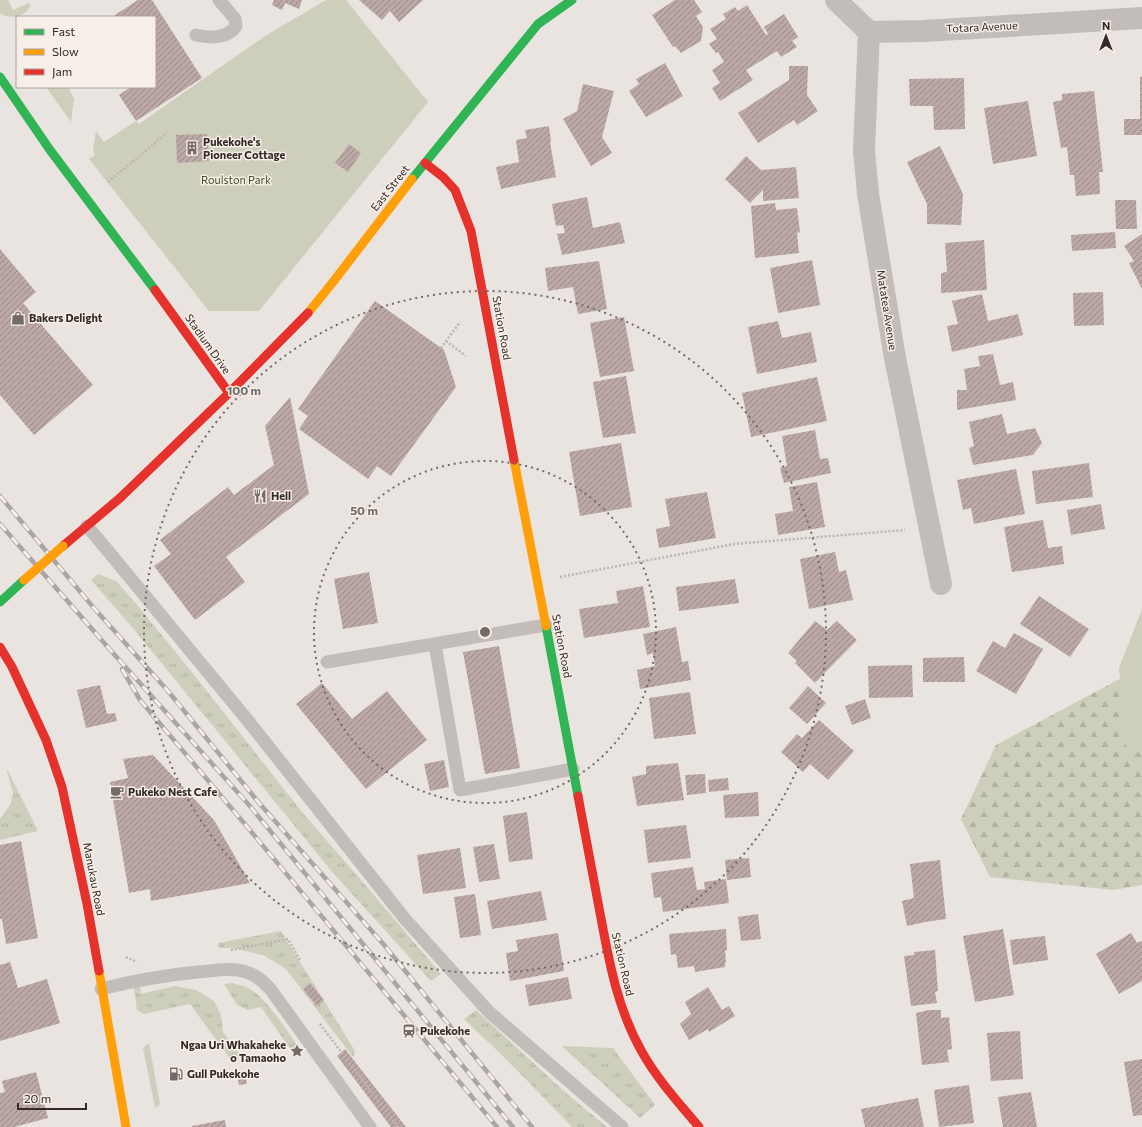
<svg xmlns="http://www.w3.org/2000/svg" width="1142" height="1127" font-family="Commissioner,sans-serif">
	<style>
		.grass { fill: url(#grass-tufts) }
		.forest { fill: url(#forest-firs) }
		.green { fill: #cdcebb }
		.building { fill: url(#building-hatch) }
		.lines { fill: none; stroke-linecap: round; stroke-linejoin: round }
		.path { stroke: #bcb5b1; stroke-width: 2.5; stroke-dasharray: 2 2; stroke-linecap: butt }
		.lane { stroke: #c3bdb9; stroke-width: 13 }
		.street { stroke: #c3bdb9; stroke-width: 22 }
		.fast { stroke: #30b455; stroke-width: 9 }
		.slow { stroke: #ff9f0a; stroke-width: 9 }
		.jam { stroke: #e5322d; stroke-width: 9 }
		.rail-casing { stroke: #aba6a3; stroke-width: 4.5 }
		.rail { stroke: #f7eee7; stroke-width: 3; stroke-dasharray: 9; stroke-linecap: butt }
		.slow-bridge { stroke: #ff9f0a; stroke-width: 9 }
		.ring { fill: none; stroke: #736b68; stroke-width: 2; stroke-dasharray: 2 4 }
		.labels { text-anchor: middle; stroke-width: 3; stroke-linejoin: round; paint-order: stroke }
		.street-label { font-size: 11px; fill: #332a28; stroke: #f7eee7 }
		.poi-label { font-size: 11px; font-weight: bold; fill: #332a28; stroke: #f7eee7; text-anchor: start }
		.park-label { font-size: 11px; fill: #464e2e; stroke: #f7eee7 }
		.centre { fill: #736b68; stroke: #f7eee7; stroke-width: 2 }
		.ring-label { font-size: 12px; text-anchor: middle; font-weight: bold; fill: #736b68; stroke: #f7eee7; stroke-width: 3; stroke-linejoin: round; paint-order: stroke }
	</style>
	<defs>
		<pattern id="grass-tufts" width="24" height="20" patternUnits="userSpaceOnUse"><rect width="24" height="20" fill="#cdcebb"/><path d="M3 7l-1-3M5 7V3M7 7l1-3M15 17l-1-3M17 17v-4M19 17l1-3" fill="none" stroke="#b0b1a1"/></pattern>
		<pattern id="forest-firs" width="22" height="20" patternUnits="userSpaceOnUse"><rect width="22" height="20" fill="#cdcebb"/><path d="M5 1l3.5 6h-7zM16 11l3.5 6h-7z" fill="#b0b1a1"/></pattern>
		<pattern id="building-hatch" width="6" height="6" patternUnits="userSpaceOnUse"><rect width="6" height="6" fill="#bca8a4"/><path d="M-1 1l2-2M0 6l6-6M5 7l2-2" fill="none" stroke="#998986"/></pattern>
	</defs>
	<rect width="100%" height="100%" fill="#eae4e0"/>
	<path class="grass" d="M98,574L116,581L134,601L195,676L302,812L361,880L441,974L431,981L333,873L132,627L91,580Z
		M7,769L38,831L0,840V819L10,805L13,793L7,771Z
		M281,931L355,1051L353,1057L286,969L263,955L232,948H219L218,943Z
		M232,983C238,985 245,986 250,989C269,1001 289,1034 302,1052L296,1057L261,1007L248,1010L237,1005L224,984Z
		M139,986L141,990L140,994L175,986L196,990L214,1001L221,1015L223,1032L241,1056L233,1063L190,1004L144,1014L137,1010L134,988Z
		M476,1010L567,1094L607,1127H572L508,1061L464,1019Z
		M562,1046L613,1048L655,1105L640,1118Z"/>
	<path class="forest" d="M1142,667V885L1113,890L990,877L961,819L996,745Z"/>
	<path class="green" d="M0,0H8L13,10L29,3L30,7C24,17 10,20 0,13Z
		M326,0H346L428,102L259,311H209L89,159L95,155L93,150L96,131L104,142L136,121L139,124L265,36Z
		M46,87H68L74,99L71,122Z
		M1142,609V751L1127,754L1119,668Z
		M149,1043L160,1104L156,1108L155,1107L143,1048Z"/>
	<path class="building" d="M138,0H152L202,78L136,121L119,95L131,87H155V17H112Z
		M274,0H302L299,9L285,3L282,10L272,5Z
		M359,0H423L399,22L390,11L382,20Z
		M675,0H694L702,12L696,16L703,27L701,41L681,53L675,46L673,47L652,15Z
		M747,5L766,35L768,34L764,27L784,14L798,37L792,41L797,47L781,57L777,51L746,70L753,80L720,101L712,88L720,83L712,70L724,62L718,52L716,53L709,44L717,39L710,29L726,19L723,14L735,7L738,11Z
		M665,63L683,96L646,117L629,91L639,84L636,79Z
		M789,66H808L807,95L818,111L797,125L794,120L758,143L738,113L789,80Z
		M1140,77H1142V135H1124V119H1140Z
		M964,78L965,129L934,130L933,106H910L909,79Z
		M583,84L614,91L602,137L612,153L591,166L563,119L577,111Z
		M1094,91L1103,172H1099L1100,194L1076,196L1074,175H1070L1067,147L1061,148L1053,102L1062,100V94Z
		M1028,101L1037,156L993,164L984,108Z
		M549,126L551,142H550L556,177L501,189L496,167L519,162L516,140L527,138L525,130Z
		M207,134L209,161L177,163L176,135Z
		M349,144L361,153L348,172L335,163Z
		M940,146L963,194L961,225L927,224V204L907,162Z
		M746,156L761,170L796,167L799,198L763,201V190L750,203L725,179Z
		M587,197L593,228L620,222L625,243L562,255L557,234L565,233L563,225L556,226L552,204Z
		M1115,200H1136L1137,229H1116Z
		M775,203L776,210L797,208L800,232L797,233L799,253L755,258L751,206Z
		M1115,232L1116,248L1072,251L1071,235Z
		M1142,234V289L1129,263L1134,261L1124,246Z
		M984,240L987,290L941,293V273L947,272L945,243Z
		M0,249L36,292L23,303L93,385L34,435L0,395Z
		M812,260L820,305L778,313L770,268Z
		M599,261L607,309L578,314L573,287L548,291L545,268Z
		M1103,292L1104,325L1074,326L1073,293Z
		M982,294L988,321L1018,314L1023,335L952,352L947,326L958,324L952,301Z
		M375,301L444,350L456,387L391,476L377,466L368,479L299,429L308,416L298,409Z
		M624,317L634,371L600,377L590,323Z
		M778,321L782,338L811,332L817,362L757,374L748,327Z
		M993,354L1000,385L1013,382L1016,400L957,410V390H967L964,369L980,366L978,356Z
		M626,376L636,433L603,438L593,382Z
		M817,377L827,421L751,437L742,393Z
		M290,397L309,494L226,557L245,582L195,620L154,566L171,554L160,540L228,487L234,495L274,465L265,426Z
		M1002,414L1007,434L1035,428L1042,443L1033,455L973,465L969,448L974,446L969,422Z
		M815,430L820,459L828,458L831,473L784,483L780,468L787,466L782,436Z
		M621,443L632,507L580,516L569,452Z
		M1089,463L1093,497L1036,504L1032,471Z
		M1016,469L1025,514L974,524L971,508L963,510L957,480Z
		M817,482L825,527L778,535L775,514L793,511L789,487Z
		M707,492L716,538L659,548L656,529L670,526L665,499Z
		M1101,504L1105,529L1071,535L1067,510Z
		M1043,520L1048,548L1062,546L1064,564L1012,572L1004,527Z
		M835,552L839,572L846,570L853,600L809,609L800,559Z
		M369,572L378,623L343,629L334,579Z
		M735,579L739,603L679,611L676,587Z
		M643,586L650,627L584,638L579,609L618,603L616,591Z
		M1039,596L1089,629L1070,657L1020,624Z
		M815,621L827,630L837,621L857,640L815,683L795,663L797,661L788,653Z
		M676,627L682,662L688,661L691,680L640,689L637,670L655,666L653,653L647,655L643,634Z
		M1014,633L1043,649L1016,694L976,671L993,641L1005,648Z
		M499,646L520,768L485,774L463,652Z
		M964,657L965,682H923V658Z
		M912,665L913,697L869,698L868,666Z
		M322,683L352,719L387,691L427,740L366,789L296,704Z
		M100,685L107,714L115,713L117,721L86,728L77,690Z
		M808,686L826,703L807,724L789,708Z
		M690,692L696,734L654,739L649,698Z
		M865,699L871,718L852,725L845,706Z
		M819,720L854,751L828,780L810,764L803,772L781,752L797,734L802,738Z
		M153,755L214,820L250,883L151,901L150,889L129,893L110,782L128,778L123,759Z
		M444,760L449,787L430,791L424,764Z
		M678,763L684,800L637,806L632,777L646,774V766Z
		M705,774L706,793L687,795L685,775Z
		M728,778L729,790L709,792L708,780Z
		M758,792L759,816L725,818L723,795Z
		M527,812L533,859L509,862L503,816Z
		M686,825L691,858L648,863L644,830Z
		M21,841L38,938L6,944L2,919H0V845Z
		M494,844L500,879L479,882L473,847Z
		M460,848L466,888L423,894L417,855Z
		M749,858L751,877L727,880L725,860Z
		M940,860L946,919L925,922L907,926L902,901L914,898L910,864Z
		M693,867L697,890L705,889L704,882L726,879L729,903L663,912L661,897L654,898L651,873Z
		M541,891L547,920L492,929L487,901Z
		M475,894L481,935L460,938L454,897Z
		M758,914L761,939L741,941L738,917Z
		M726,929L727,950L725,951L726,962H725V967L695,972L694,966L678,968L676,954L671,955L669,934Z
		M1003,929L1014,995L975,1002L963,936Z
		M558,933L564,971L510,981L506,953L518,951L516,940Z
		M1131,933L1137,943L1142,941V981L1119,994L1096,954Z
		M1045,936L1048,960L1013,965L1010,940Z
		M935,950L938,991L935,992L937,1003L911,1006L904,956L914,955V952Z
		M10,962L18,988L47,979L60,1023L0,1041V965Z
		M568,977L572,999L529,1006L525,985Z
		M310,983L324,1000L317,1006L303,989Z
		M708,987L722,1010L729,1006L735,1016L709,1032L708,1029L689,1040L680,1024L691,1014L685,1002Z
		M929,1010H941V1018L949,1017L952,1049L947,1050L949,1062L922,1065L916,1013Z
		M1020,1031L1023,1079L991,1081L987,1033Z
		M345,1049L406,1127H391L337,1056Z
		M1142,1059V1115L1133,1116L1124,1062Z
		M36,1072L48,1118L14,1127H0V1093L5,1092L2,1081Z
		M245,1073L247,1084L239,1085L237,1074Z
		M969,1085L974,1123L939,1127L934,1090Z
		M1031,1092L1037,1127H1003L998,1097Z
		M918,1098L924,1127H865L861,1109Z
		M225,1120L226,1127H192V1126Z"/>
	<g class="lines">
		<path class="path" d="M108,182L167,133
			M446,341L466,356
			M441,348L460,322
			M560,577L734,544L905,530
			M231,950L288,939L300,960
			M126,957L137,962
			M320,1024L398,1127"/>
		<path class="lane" d="M196,35C209,38 228,39 236,26L235,19L219,0
			M87,526L113,557L249,722L405,919L489,1012L622,1127
			M435,644L460,790L573,769
			M327,662L546,625
			M101,989C133,981 165,975 198,972C214,971 230,967 246,972C257,975 264,982 271,990L370,1127"/>
		<path class="street" d="M836,0L869,32L924,31L1142,18
			M869,32L864,150L868,194L895,358L941,584"/>
		<path class="fast" d="M0,77L50,150L155,290
			M412,179L538,24L572,0
			M0,602L24,580
			M546,626L578,796"/>
		<path class="slow" d="M308,313L333,282L412,179
			M514,460L546,626
			M99,971L126,1127"/>
		<path class="jam" d="M425,163L443,177L455,190L471,231L514,460
			M155,290L229,393L308,313
			M63,546L120,498L229,393
			M0,647L12,667L46,740L62,787L87,904L99,971
			M578,796C585,835 593,874 600,913C609,961 617,1008 642,1052C657,1079 679,1103 699,1127"/>
		<g class="rail-casing">
			<path id="rail" d="M0,496L93,607L168,691L260,804L385,946L532,1127
				M0,524L113,653L249,805L513,1127
				M122,669L140,700L249,829L497,1127"/>
		</g>
		<use href="#rail" class="rail"/>
		<path class="slow-bridge" d="M24,580L63,546"/>
	</g>
	<g class="ring">
		<circle cx="485" cy="632" r="171"/>
		<circle cx="485" cy="632" r="341"/>
	</g>
	<defs>
		<g id="building-bare" transform="scale(1.08)"><path d="M-4-6H4V6H1V3H-1V6H-4ZM-2.5-4.3h1.7v1.8h-1.7ZM.8-4.3h1.7v1.8H.8ZM-2.5-1h1.7V.8h-1.7ZM.8-1h1.7V.8H.8Z" fill="#736b68" stroke="#f7eee7" stroke-width="2.5" paint-order="stroke"/></g>
		<g id="shop-bare" transform="scale(1.08)"><path d="M-5-2.5h2.3a2.7 3.5 0 0 1 5.4 0H5L5.5 6h-11ZM-1.5-2.5h3a1.5 2.3 0 0 0-3 0Z" fill="#736b68" stroke="#f7eee7" stroke-width="2.5" paint-order="stroke"/></g>
		<g id="restaurant-bare" transform="scale(1.08)"><path d="M-5-6h1v4h1v-4h1v4h1v-4h1v5L-1.5 .5V6h-2V.5L-5-1ZM5-6V6H3V1.5H1.5Q1.5-4 5-6Z" fill="#736b68" stroke="#f7eee7" stroke-width="2.5" paint-order="stroke"/></g>
		<g id="cafe-bare" transform="scale(1.08)"><path d="M-5.5-4.5H6V0H3Q3 3.5 0 3.5H-2.5Q-5.5 3.5-5.5 0ZM3-3.2v2h1.7v-2ZM-6 4.5H4V6H-6Z" fill="#736b68" stroke="#f7eee7" stroke-width="2.5" paint-order="stroke"/></g>
		<g id="station-bare" transform="scale(1.08)"><path d="M-3-6H3Q5-6 5-4V2Q5 4 3 4L4.5 6H3L1.5 4h-3L-3 6H-4.5L-3 4Q-5 4-5 2V-4Q-5-6-3-6ZM-3.5-4v3h7v-3ZM-3.5 1v1.5H-2V1ZM2 1v1.5H3.5V1Z" fill="#736b68" stroke="#f7eee7" stroke-width="2.5" paint-order="stroke"/></g>
		<g id="sight-bare" transform="scale(1.08)"><path d="M0-6L1.8-2.2L6-1.7L2.9 1.2L3.7 5.4L0 3.3L-3.7 5.4L-2.9 1.2L-6-1.7L-1.8-2.2Z" fill="#736b68" stroke="#f7eee7" stroke-width="2.5" paint-order="stroke"/></g>
		<g id="fuel-bare" transform="scale(1.08)"><path d="M-5.5-6h7V0h2V4h1.3V-2.5L3-4.5l.8-.8L6-3V5H2.5V1h-1V6h-7ZM-4.2-4.7v3.2H.2V-4.7Z" fill="#736b68" stroke="#f7eee7" stroke-width="2.5" paint-order="stroke"/></g>
	</defs>
	<g fill-rule="evenodd">
		<use href="#building-bare" x="192" y="148"/>
		<use href="#shop-bare" x="18" y="318"/>
		<use href="#restaurant-bare" x="260" y="496"/>
		<use href="#cafe-bare" x="117" y="792"/>
		<use href="#station-bare" x="409" y="1031"/>
		<use href="#sight-bare" x="297" y="1051"/>
		<use href="#fuel-bare" x="176" y="1074"/>
	</g>
	<g class="labels">
		<g class="street-label">
			<text transform="translate(982 27) rotate(-3)" y="4">Totara Avenue</text>
			<text transform="translate(390 188) rotate(-52)" y="4">East Street</text>
			<text transform="translate(887 310) rotate(81)" y="4">Matatea Avenue</text>
			<text transform="translate(502 328) rotate(80)" y="4">Station Road</text>
			<text transform="translate(208 344) rotate(55)" y="4">Stadium Drive</text>
			<text transform="translate(562 646) rotate(79)" y="4">Station Road</text>
			<text transform="translate(94 879) rotate(79)" y="4">Manukau Road</text>
			<text transform="translate(623 964) rotate(77)" y="4">Station Road</text>
		</g>
		<g class="poi-label">
			<text x="203" y="146">Pukekohe's<tspan x="203" dy="13">Pioneer Cottage</tspan></text>
			<text x="29" y="322">Bakers Delight</text>
			<text x="271" y="500">Hell</text>
			<text x="128" y="796">Pukeko Nest Cafe</text>
			<text x="420" y="1035">Pukekohe</text>
			<text x="286" y="1049" text-anchor="end">Ngaa Uri Whakaheke<tspan x="286" dy="13">o Tamaoho</tspan></text>
			<text x="187" y="1078">Gull Pukekohe</text>
		</g>
		<g class="park-label">
			<text x="236" y="184">Roulston Park</text>
		</g>
	</g>
	<circle cx="485" cy="632" r="6" class="centre"/>
	<g class="ring-label">
		<text x="244" y="395">100 m</text>
		<text x="364" y="515">50 m</text>
	</g>
	<rect x="16" y="16" width="140" height="72" fill="#f7eee7" stroke="#a9a09b"/>
	<rect x="24" y="29" width="20" height="6" fill="#30b455" stroke="#a9a09b"/>
	<text x="52" y="36" font-size="12" fill="#332a28">Fast</text>
	<rect x="24" y="49" width="20" height="6" fill="#ff9f0a" stroke="#a9a09b"/>
	<text x="52" y="56" font-size="12" fill="#332a28">Slow</text>
	<rect x="24" y="69" width="20" height="6" fill="#e5322d" stroke="#a9a09b"/>
	<text x="52" y="76" font-size="12" fill="#332a28">Jam</text>
	<g transform="translate(1106 36)" stroke="#f7eee7" stroke-width="3" paint-order="stroke">
	<path d="M0-3L7 15L0 10L-7 15Z" fill="#332a28"/>
	<text y="-6" font-size="11" font-weight="bold" text-anchor="middle" fill="#332a28">N</text>
	</g>
	<path d="M18 1103v6h68v-6" fill="none" stroke="#332a28" stroke-width="2"/>
	<text x="24" y="1103" font-size="12" fill="#332a28" stroke="#f7eee7" stroke-width="3" paint-order="stroke">20 m</text>
</svg>
